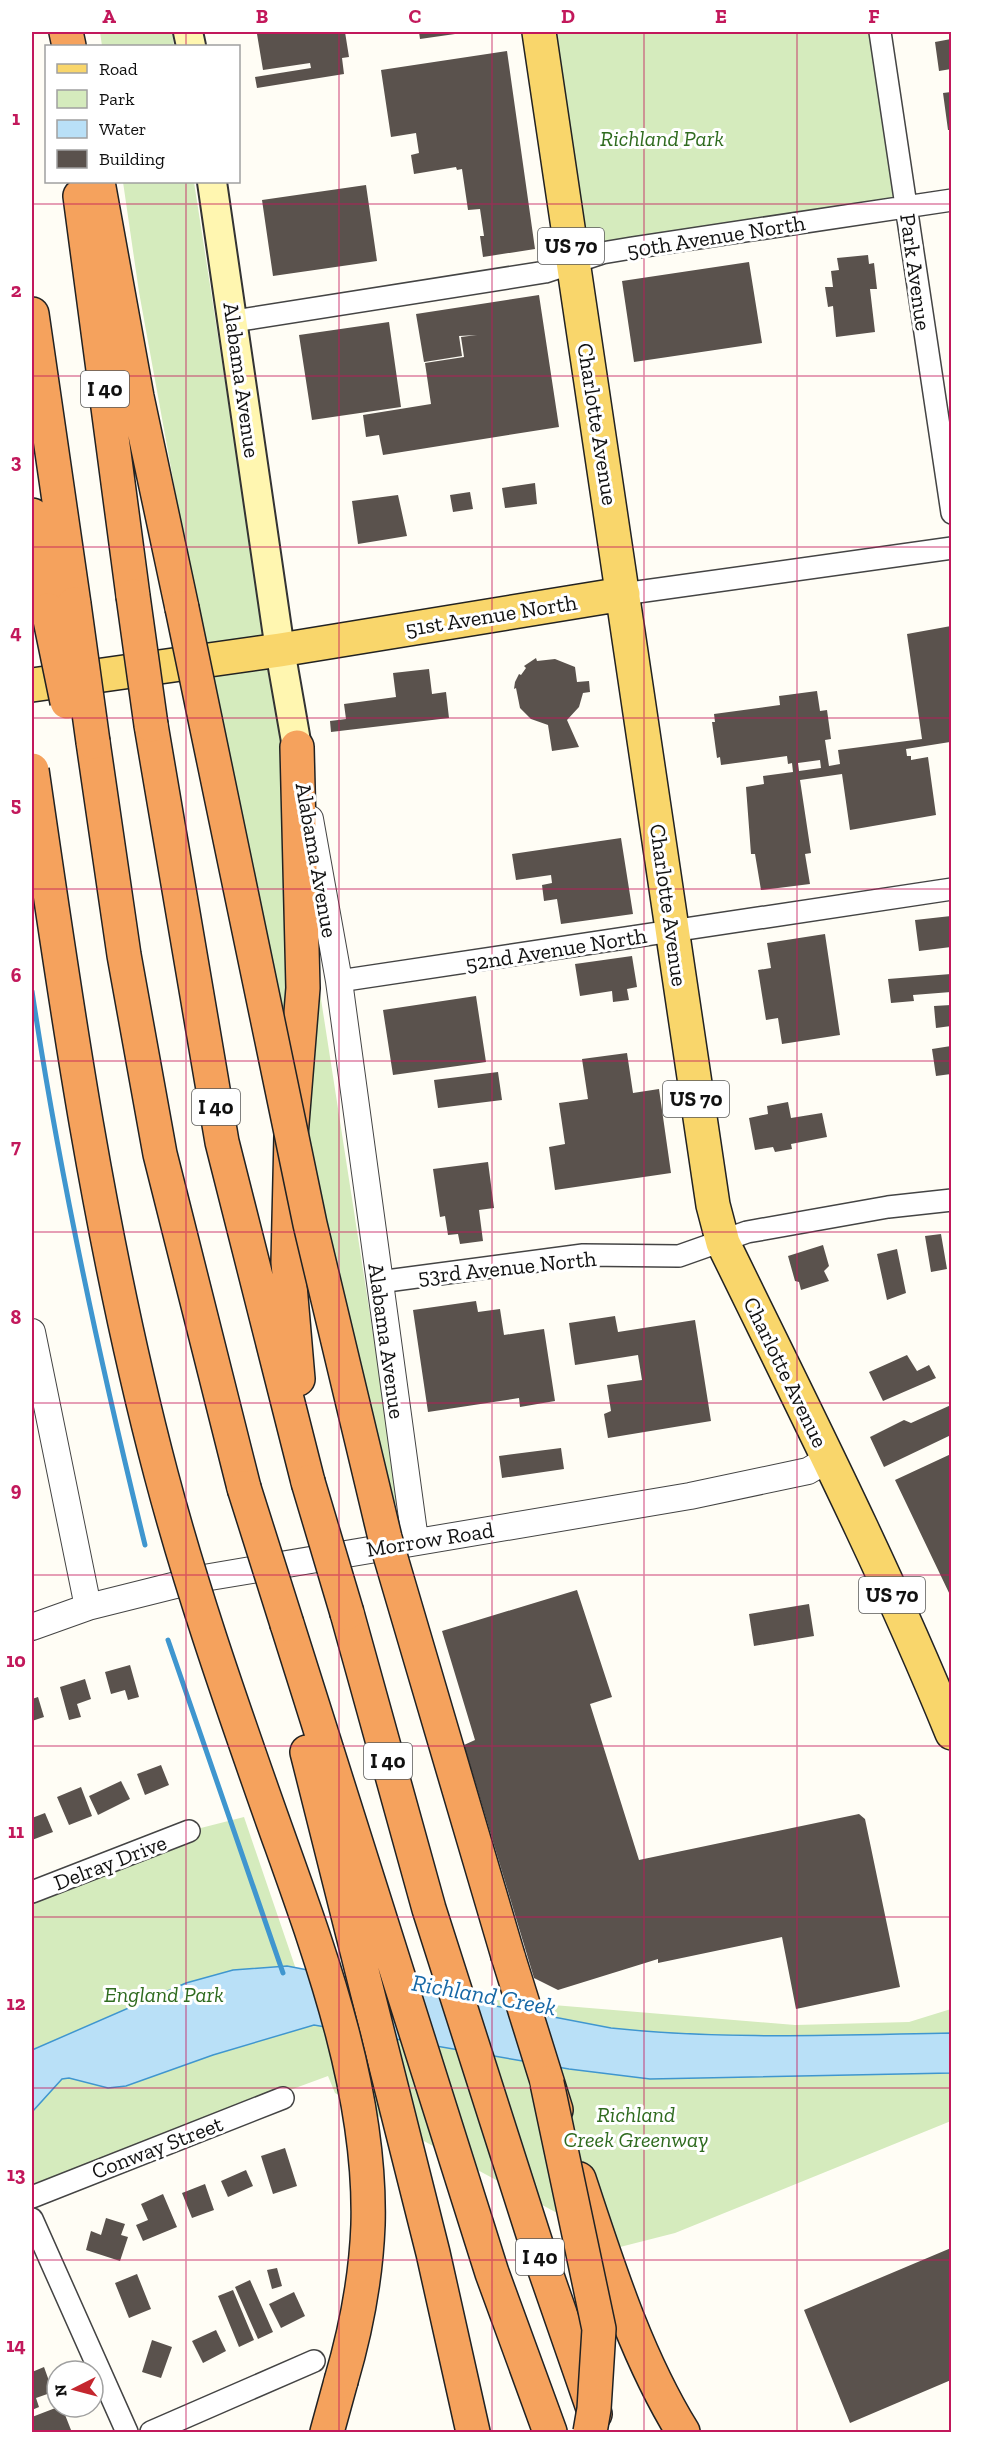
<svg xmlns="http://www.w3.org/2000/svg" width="983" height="2464" font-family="'Zilla Slab',serif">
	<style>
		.green { fill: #d5ebbd }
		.water { fill: #b9e0f7; stroke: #3f96cf; stroke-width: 1.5 }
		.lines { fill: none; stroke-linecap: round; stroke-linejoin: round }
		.stream { stroke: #3f96cf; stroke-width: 5 }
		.building { fill: #5a524d; fill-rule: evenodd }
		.minor-casing { stroke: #444; stroke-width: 24 }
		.tertiary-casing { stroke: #444; stroke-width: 28 }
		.secondary-casing { stroke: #333; stroke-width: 32 }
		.primary-casing { stroke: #222; stroke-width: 36 }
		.motorway-casing { stroke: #222; stroke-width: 36 }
		.minor { stroke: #fff; stroke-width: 21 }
		.tertiary { stroke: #fff; stroke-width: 26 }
		.secondary { stroke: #fff6b0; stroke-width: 28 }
		.primary { stroke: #f9d66b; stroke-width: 33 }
		.motorway { stroke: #f5a25d; stroke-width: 33 }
		.motorway-bridge-casing { stroke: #222; stroke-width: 36; stroke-linecap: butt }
		.motorway-bridge { stroke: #f5a25d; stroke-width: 33 }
		.grid { fill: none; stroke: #c2185b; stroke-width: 1.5; stroke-opacity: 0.55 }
		.labels { text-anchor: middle; stroke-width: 6; stroke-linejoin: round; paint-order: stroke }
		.shield { fill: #fff; stroke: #585858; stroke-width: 1.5 }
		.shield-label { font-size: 21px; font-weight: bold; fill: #111 }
		.park-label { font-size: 22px; font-style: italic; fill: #2f6b1f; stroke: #fff }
		.street-label { font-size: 22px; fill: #111; stroke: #fff }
		.water-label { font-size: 24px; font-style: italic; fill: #1768a6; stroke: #fff }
		.neatline { fill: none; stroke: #c2185b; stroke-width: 2 }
		.grid-label { font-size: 20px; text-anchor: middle; font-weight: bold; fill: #c2185b }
	</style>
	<rect width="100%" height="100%" fill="#fffdf5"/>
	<path class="green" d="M100,32H172L174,46H102Z
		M539,32H880L906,207L573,262Z
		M123,182H194L399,1501L364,1528L139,292Z
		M244,1817L301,1984L795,2025L909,2022L951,2009V2121L675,2233L620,2247L335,2093L328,2076L209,2120L32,2196V1892L189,1831Z"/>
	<path class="water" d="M287,1966L611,2028C725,2040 837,2035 951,2033V2073L650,2079L569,2069L314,2025L213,2055L126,2086L108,2088L69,2078L62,2079L32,2112V2050L186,1983L233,1970Z"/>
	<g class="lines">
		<path class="stream" d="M32,991C60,1178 100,1362 145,1545
			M168,1640L283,1973"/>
	</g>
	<path class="building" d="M272,32H345L349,57L342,58L344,74L257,88L255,77L311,68L310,63L263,70L257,34Z
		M419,32H462V33L420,39Z
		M951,39V69L939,71L935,42Z
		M507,51L535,249L483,257L480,236H484L480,209L468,210L462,169L457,170L456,167L414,174L411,155L419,153L416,133L391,137L381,70Z
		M951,92V130H948L943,93Z
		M366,185L377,261L273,276L262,200Z
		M868,255L869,264L874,263L877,289H870L875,332L836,337L833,306L828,307L825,287H833L831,271L839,270L837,258Z
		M749,262L762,343L634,362L622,281Z
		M539,295L559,427L383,455L379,435L366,437L363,415L431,404L425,363L464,357L461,337L477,335L459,336L462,356L424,362L416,314Z
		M389,322L401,407L312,420L299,335Z
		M535,483L537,504L505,508L502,488Z
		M470,492L473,509L453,512L450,495Z
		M398,495L407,536L358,544L352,501Z
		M951,626L950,742L906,749L907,756H911V760L928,757L936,815L850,830L842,774L800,780L811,853L805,854L810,884L761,890L755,854H751L746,787L764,784L763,776L793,772L792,763L788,764L787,756L721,765L720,757L717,758L712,722H715L714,714L780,705L779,696L817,691L820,711L827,710L831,739L825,740L829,766L840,764L838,750L922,739L907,634ZM820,760L821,768L799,771L798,763Z
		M536,658L537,661L555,659L575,667L577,682L589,681L590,692L583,693L579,707L567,720L579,747L552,751L548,725L531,719L520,708L516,688L514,689L515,682L519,674L521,675L526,668L524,666Z
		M429,669L432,694L446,692L449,718L331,732L330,721L346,719L344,704L396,697L393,673Z
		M621,838L633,914L561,924L557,899L544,901L542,885L552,883L551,875L516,880L512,854Z
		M951,916V947L919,951L915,920Z
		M825,934L840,1035L782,1044L778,1018L766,1020L758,970L771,968L767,943Z
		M632,956L637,987L627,989L629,1000L613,1002L612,991L580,996L575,964Z
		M951,974V992L913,995L914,1001L891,1003L888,979Z
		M476,996L486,1062L393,1075L383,1010Z
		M951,1005V1026L936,1028L934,1006Z
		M951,1046V1074L936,1076L932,1049Z
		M627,1053L633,1093L659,1089L671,1173L555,1190L549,1147L565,1144L559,1103L588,1099L582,1059Z
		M498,1072L502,1100L438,1108L434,1080Z
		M788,1102L791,1118L822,1113L827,1137L791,1144L792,1149L775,1152L773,1147L755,1150L749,1118L768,1114L767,1106Z
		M488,1162L494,1208L479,1210L483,1241L460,1244L458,1234L448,1235L445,1216L440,1217L433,1169Z
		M941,1234L947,1269L931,1272L925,1236Z
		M823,1245L829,1266L824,1271L829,1281L801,1290L799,1282L795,1281L788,1256Z
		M897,1249L906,1293L887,1300L877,1254Z
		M476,1301L478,1312L500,1309L504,1335L544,1329L555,1401L520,1407L519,1398L428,1412L413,1310Z
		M615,1316L618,1332L695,1320L711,1421L608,1438L604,1414L611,1411L607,1385L642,1380L638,1355L575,1365L569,1323Z
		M907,1355L917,1371L929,1365L936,1378L883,1401L869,1372Z
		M951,1405V1435L884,1467L870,1437L904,1420L911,1423Z
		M561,1448L564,1469L502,1478L499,1456Z
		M951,1454V1597L895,1480Z
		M577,1590L612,1697L590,1704L639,1860L859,1814L865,1819L900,1987L796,2009L782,1937L658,1963V1959L558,1990L534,1978L464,1745L475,1740L442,1631Z
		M809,1604L814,1636L754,1646L749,1614Z
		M130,1665L139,1697L128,1700L125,1690L111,1694L105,1672Z
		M85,1679L91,1699L77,1704L81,1717L69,1720L60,1687Z
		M38,1697L44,1717L32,1721V1699Z
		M161,1765L169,1785L145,1795L137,1774Z
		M121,1781L130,1799L98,1815L89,1796Z
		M81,1787L92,1816L69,1825L57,1797Z
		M45,1813L53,1832L32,1840V1818Z
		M285,2148L297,2186L273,2194L261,2156Z
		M246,2170L253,2186L228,2197L221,2181Z
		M205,2184L214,2210L192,2218L182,2193Z
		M163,2194L177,2227L143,2241L136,2225L148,2220L141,2204Z
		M106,2218L125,2224L121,2235L128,2237L120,2261L86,2250L91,2231L101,2235Z
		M951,2248V2380L850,2423L804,2310Z
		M277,2268L282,2286L272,2289L267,2270Z
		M137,2274L151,2309L129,2318L115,2283Z
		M250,2280L273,2332L258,2339L235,2287Z
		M233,2290L254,2340L239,2347L218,2296Z
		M294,2292L305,2316L281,2328L269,2304Z
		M216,2330L226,2351L203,2363L192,2341Z
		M152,2340L172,2347L161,2378L142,2372Z
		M44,2367L53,2392L36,2398L39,2407L32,2410V2372Z
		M58,2407H62L71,2430L32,2432V2417Z"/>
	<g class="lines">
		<g class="minor-casing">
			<path id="minor" d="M880,32L952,513
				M234,321L545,272L602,253L632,248L952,200
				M623,594L952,548
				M339,981L952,889
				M379,1282L583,1255L679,1256L747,1232L888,1207L952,1200
				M32,1892L189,1831
				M32,2197L283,2098
				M32,2219L127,2432
				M151,2432L314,2361"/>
		</g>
		<g class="tertiary-casing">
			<path id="tertiary" d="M310,819L339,981L415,1540
				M32,1332L88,1607
				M32,1627L88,1607L204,1578L690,1496L808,1471L830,1458"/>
		</g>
		<g class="secondary-casing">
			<path id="secondary" d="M188,32L191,46
				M212,182L280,650L297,747"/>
		</g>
		<g class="primary-casing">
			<path id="primary" d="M539,32L713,1205L723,1243C802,1405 884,1566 952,1733
				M32,685L280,650L623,594"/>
		</g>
		<g class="motorway-casing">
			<path id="motorway" d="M66,32L69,46
				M98,182L137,397L182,608
				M80,196L133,596
				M32,314L74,604
				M32,515L48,610
				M151,725L222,1142L308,1482
				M93,742L124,955L160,1154L244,1488
				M297,747L303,988L291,1136L288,1262L298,1379
				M347,1613L429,1909L539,2253L595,2414
				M287,1624L492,2273L550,2432
				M307,1752L433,2253L473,2432
				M508,1956L556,2110
				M579,2179C608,2266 635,2354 683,2432
				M327,2432L341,2381"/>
		</g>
		<use href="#minor" class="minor"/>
		<use href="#tertiary" class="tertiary"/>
		<use href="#secondary" class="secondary"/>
		<use href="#primary" class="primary"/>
		<use href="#motorway" class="motorway"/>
		<g class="motorway-bridge-casing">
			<path id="motorway-bridge" d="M133,596L151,725
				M74,604L93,742
				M182,608L310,1224L385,1538L508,1956
				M48,610L67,702
				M32,770C66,1006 100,1243 161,1474C190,1584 227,1691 265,1799C312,1933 372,2081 368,2225C366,2278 356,2330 341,2381
				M308,1482L347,1613
				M244,1488L287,1624
				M547,2083L599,2329L594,2409L590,2432"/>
		</g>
		<use href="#motorway-bridge" class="motorway-bridge"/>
	</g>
	<path class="grid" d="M186,32V46M339,32V2432M492,32V2432M644,32V2432M797,32V2432M186,182V2432M32,204H952M32,376H952M32,547H952M32,718H952M32,889H952M32,1061H952M32,1232H952M32,1403H952M32,1575H952M32,1746H952M32,1917H952M32,2088H952M32,2260H952"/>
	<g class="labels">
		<g class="shield">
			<rect x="538" y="228" width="66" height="36" rx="4.5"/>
			<rect x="81" y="371" width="48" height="36" rx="4.5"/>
			<rect x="663" y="1081" width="66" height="36" rx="4.5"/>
			<rect x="192" y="1089" width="48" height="36" rx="4.5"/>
			<rect x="859" y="1577" width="66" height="36" rx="4.5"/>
			<rect x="364" y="1743" width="48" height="36" rx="4.5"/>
			<rect x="516" y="2239" width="48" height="36" rx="4.5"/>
		</g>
		<g class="shield-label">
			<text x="571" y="253">US 70</text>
			<text x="105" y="396">I 40</text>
			<text x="696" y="1106">US 70</text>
			<text x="216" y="1114">I 40</text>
			<text x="892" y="1602">US 70</text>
			<text x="388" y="1768">I 40</text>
			<text x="540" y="2264">I 40</text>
		</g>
		<g class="park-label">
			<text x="662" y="146">Richland Park</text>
			<text x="164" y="2002">England Park</text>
			<text x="636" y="2122">Richland<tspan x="636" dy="25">Creek Greenway</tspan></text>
		</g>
		<g class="street-label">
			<text transform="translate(716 236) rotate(-9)" y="8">50th Avenue North</text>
			<text transform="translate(916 272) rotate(82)" y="8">Park Avenue</text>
			<text transform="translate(242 380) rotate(82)" y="8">Alabama Avenue</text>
			<text transform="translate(598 424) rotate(81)" y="8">Charlotte Avenue</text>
			<text transform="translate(491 615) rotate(-9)" y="8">51st Avenue North</text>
			<text transform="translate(317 860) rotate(80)" y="8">Alabama Avenue</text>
			<text transform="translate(669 905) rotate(82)" y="8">Charlotte Avenue</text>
			<text transform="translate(556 949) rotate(-9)" y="8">52nd Avenue North</text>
			<text transform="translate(507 1267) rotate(-6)" y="8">53rd Avenue North</text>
			<text transform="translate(387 1341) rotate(82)" y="8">Alabama Avenue</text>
			<text transform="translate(786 1372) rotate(64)" y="8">Charlotte Avenue</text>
			<text transform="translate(430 1539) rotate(-9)" y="8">Morrow Road</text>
			<text transform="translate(110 1862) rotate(-21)" y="8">Delray Drive</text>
			<text transform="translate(157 2147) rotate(-21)" y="8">Conway Street</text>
		</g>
		<g class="water-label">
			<text transform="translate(484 1995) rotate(10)" y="8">Richland Creek</text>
		</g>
	</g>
	<rect width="983" height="2464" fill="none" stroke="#ffffff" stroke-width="66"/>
	<rect x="45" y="45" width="195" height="138" fill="#ffffff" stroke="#a0a0a0" stroke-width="1.5"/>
	<rect x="57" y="64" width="30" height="9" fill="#f9d66b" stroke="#a0a0a0" stroke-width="1.5"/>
	<text x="99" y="75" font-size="18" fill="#111111">Road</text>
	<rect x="57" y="90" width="30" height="18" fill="#d5ebbd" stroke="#a0a0a0" stroke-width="1.5"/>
	<text x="99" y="105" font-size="18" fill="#111111">Park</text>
	<rect x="57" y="120" width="30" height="18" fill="#b9e0f7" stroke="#a0a0a0" stroke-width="1.5"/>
	<text x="99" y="135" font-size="18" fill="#111111">Water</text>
	<rect x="57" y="150" width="30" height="18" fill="#5a524d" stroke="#a0a0a0" stroke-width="1.5"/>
	<text x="99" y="165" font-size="18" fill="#111111">Building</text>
	<g transform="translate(75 2389) rotate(264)"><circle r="28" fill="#ffffff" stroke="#a0a0a0" stroke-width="1.5"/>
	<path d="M0-4.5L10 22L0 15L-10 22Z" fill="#c4262e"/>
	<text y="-9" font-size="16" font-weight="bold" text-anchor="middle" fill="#111111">N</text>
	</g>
	<rect x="33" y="33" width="917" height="2398" class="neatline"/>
	<g class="grid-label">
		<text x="109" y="23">A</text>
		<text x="262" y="23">B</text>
		<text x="415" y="23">C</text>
		<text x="568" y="23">D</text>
		<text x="721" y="23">E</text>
		<text x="874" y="23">F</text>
		<text x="16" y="125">1</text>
		<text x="16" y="297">2</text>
		<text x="16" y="468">3</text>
		<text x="16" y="639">4</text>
		<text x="16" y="811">5</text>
		<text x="16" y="982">6</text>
		<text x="16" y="1153">7</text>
		<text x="16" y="1324">8</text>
		<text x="16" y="1496">9</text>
		<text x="16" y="1667">10</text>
		<text x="16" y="1838">11</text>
		<text x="16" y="2010">12</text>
		<text x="16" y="2181">13</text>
		<text x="16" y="2352">14</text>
	</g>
</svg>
